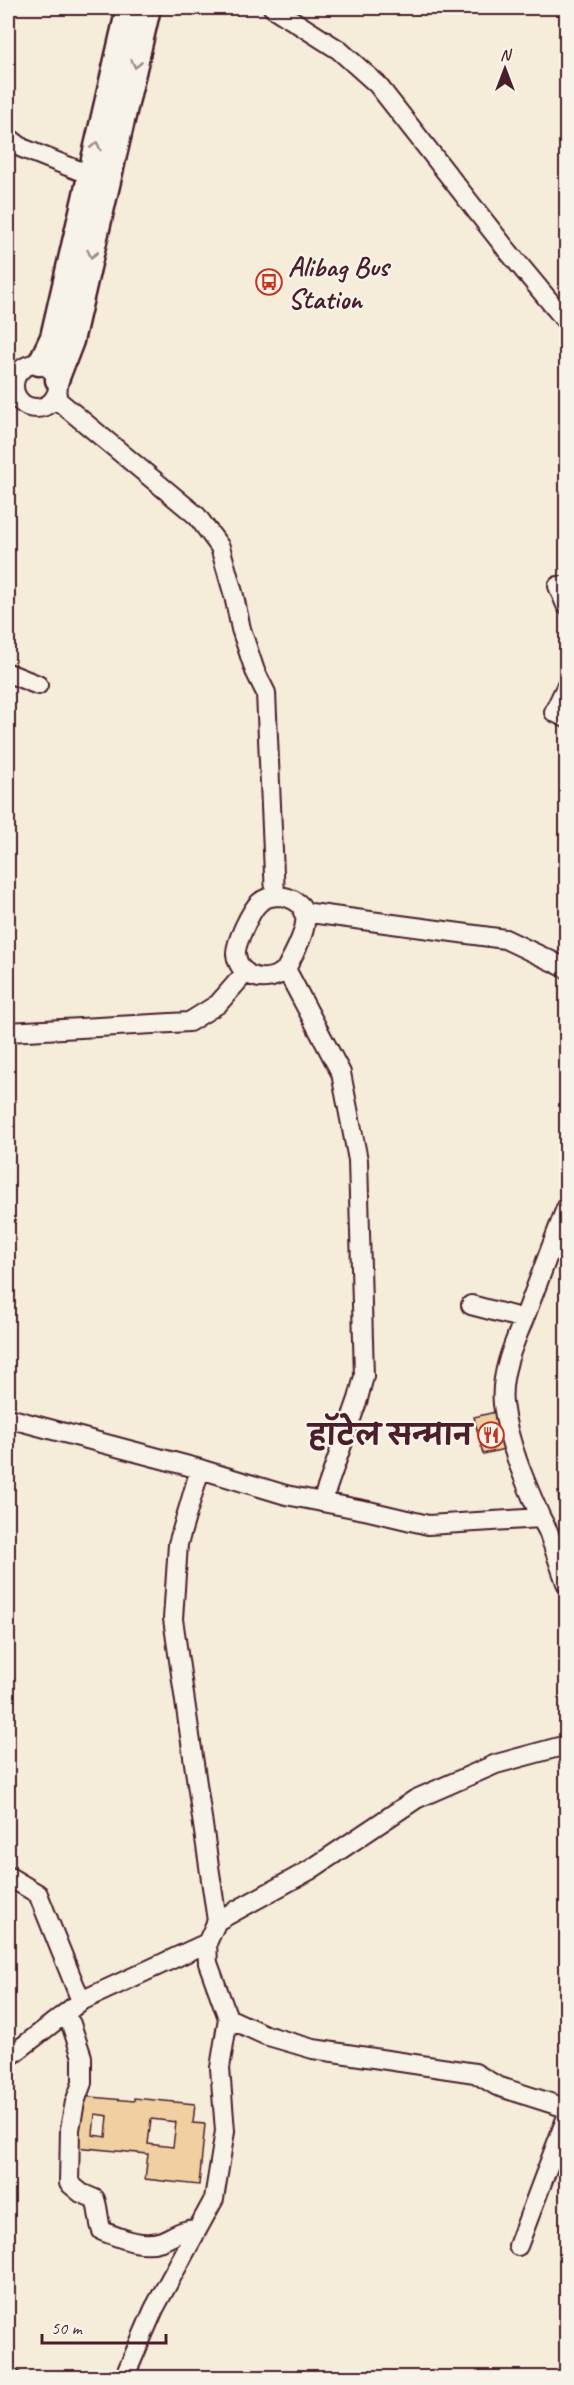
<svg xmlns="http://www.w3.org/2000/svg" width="574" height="2385" font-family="Caveat,'Playpen Sans Deva',sans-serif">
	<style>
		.building { fill: #f0cfa1; stroke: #4a1f2b; stroke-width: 1.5; fill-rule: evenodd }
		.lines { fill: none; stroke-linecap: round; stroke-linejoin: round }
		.minor-casing { stroke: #4a1f2b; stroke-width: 22 }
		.major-casing { stroke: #4a1f2b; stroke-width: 27 }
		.minor { stroke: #f7f3e8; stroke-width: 18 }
		.major { stroke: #f7f3e8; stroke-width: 22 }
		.oneway { stroke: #a0898a }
		.labels { text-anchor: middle; stroke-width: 5; stroke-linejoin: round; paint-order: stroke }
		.poi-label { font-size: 28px; font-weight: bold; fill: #4a1f2b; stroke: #f7f3e8; text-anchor: start }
	</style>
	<rect width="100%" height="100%" fill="#f6ecda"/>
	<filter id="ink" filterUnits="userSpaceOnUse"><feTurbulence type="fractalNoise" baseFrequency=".0167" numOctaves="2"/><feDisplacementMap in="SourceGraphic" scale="12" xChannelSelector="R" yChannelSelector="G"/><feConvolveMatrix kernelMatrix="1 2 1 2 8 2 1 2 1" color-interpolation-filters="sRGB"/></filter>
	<g filter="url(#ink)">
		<path class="building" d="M500,1411L509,1448L483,1454L474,1417Z
			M566,1491V1515L561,1516L558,1492Z
			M81,2096L134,2101V2098L195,2104L193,2123L205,2124L199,2185L145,2179L148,2154L75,2147ZM95,2114L108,2116L106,2137L93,2135ZM151,2119L176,2122L173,2147L148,2144Z"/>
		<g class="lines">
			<g class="minor-casing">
				<path id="minor" d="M273,8L339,50L377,84L507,250L566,321
					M8,137L22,148L90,175
					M14 386a22 22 0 1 1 44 0a22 22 0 1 1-44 0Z
					M55,398L197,516L220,547L234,596L241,629L255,671L266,693L275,896
					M566,586H558L566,605
					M8,673L38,685
					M566,687L554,712L566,718
					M281,896C325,904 298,945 286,969C270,985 239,980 236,954C235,944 251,910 259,903C265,897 273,896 281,896Z
					M303,912L505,939L566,968
					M286,969L341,1073L358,1160L364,1376L358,1399L322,1502
					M8,1032L189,1022L218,1004L246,972
					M471,1305L524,1319L566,1208
					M524,1319C513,1345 500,1375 503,1404C508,1443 525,1482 541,1518
					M8,1418L200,1469L286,1495L369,1511L428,1525L541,1518L548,1531L566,1583
					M200,1469L178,1544L173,1619L217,1921L207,1943L208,1963L228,2018L265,2035L313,2049L475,2073L497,2086L566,2108
					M8,1876L38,1894L81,2001L8,2058
					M217,1921L310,1870L416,1799L496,1764L566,1745
					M81,2001L207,1943
					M64,2015L71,2024L82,2057V2083L75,2102L70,2129L69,2183L81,2193L95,2199C99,2210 98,2221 102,2231C121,2238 141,2248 162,2241C174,2236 183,2229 197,2229
					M518,2246L566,2119
					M8,2376L11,2378
					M124,2378L154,2309L214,2199L225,2131L220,2068L228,2018"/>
			</g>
			<g class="major-casing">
				<path id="major" d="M39,364L52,337L128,8
					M57,380L72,341L149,8"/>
			</g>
			<use href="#minor" class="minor"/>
			<use href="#major" class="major"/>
		</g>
		<defs><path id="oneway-chevron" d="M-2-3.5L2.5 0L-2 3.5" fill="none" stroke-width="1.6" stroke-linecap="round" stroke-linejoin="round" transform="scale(1.5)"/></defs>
		<g class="oneway">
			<use href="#oneway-chevron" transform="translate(136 64) rotate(103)"/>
			<use href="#oneway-chevron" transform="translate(96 146) rotate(-77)"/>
			<use href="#oneway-chevron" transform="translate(92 254) rotate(103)"/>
		</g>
	</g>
	<defs>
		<g id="bus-ring" transform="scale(1.35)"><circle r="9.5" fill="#f7f3e8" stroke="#c8321e" stroke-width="1.5"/><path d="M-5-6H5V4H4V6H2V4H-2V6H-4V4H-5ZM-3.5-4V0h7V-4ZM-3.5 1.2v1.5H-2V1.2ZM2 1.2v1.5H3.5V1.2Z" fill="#c8321e"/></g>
		<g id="restaurant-ring" transform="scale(1.35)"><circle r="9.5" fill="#f7f3e8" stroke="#c8321e" stroke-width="1.5"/><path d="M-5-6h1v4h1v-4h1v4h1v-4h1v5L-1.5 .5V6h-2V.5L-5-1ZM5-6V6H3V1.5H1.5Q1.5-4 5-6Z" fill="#c8321e"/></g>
	</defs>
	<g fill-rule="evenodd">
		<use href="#bus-ring" x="269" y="282"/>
		<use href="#restaurant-ring" x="491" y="1435"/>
	</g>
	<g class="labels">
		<g class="poi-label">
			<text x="288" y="276">Alibag Bus<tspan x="288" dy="32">Station</tspan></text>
			<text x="472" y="1445" text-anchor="end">हॉटेल सन्मान</text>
		</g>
	</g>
	<rect width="574" height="2385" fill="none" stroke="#f7f3e8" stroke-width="30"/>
	<rect x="15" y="15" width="544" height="2355" fill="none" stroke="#4a1f2b" stroke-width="2" filter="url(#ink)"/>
	<g transform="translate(505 69)" stroke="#f7f3e8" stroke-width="4.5" paint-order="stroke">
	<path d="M0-4.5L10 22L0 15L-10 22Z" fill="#4a1f2b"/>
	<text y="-9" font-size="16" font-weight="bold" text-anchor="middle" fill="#4a1f2b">N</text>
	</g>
	<path d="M42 2334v9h124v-9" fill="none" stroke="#4a1f2b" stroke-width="3"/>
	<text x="51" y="2334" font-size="18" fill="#4a1f2b" stroke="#f7f3e8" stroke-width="4.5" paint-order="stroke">50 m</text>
</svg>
